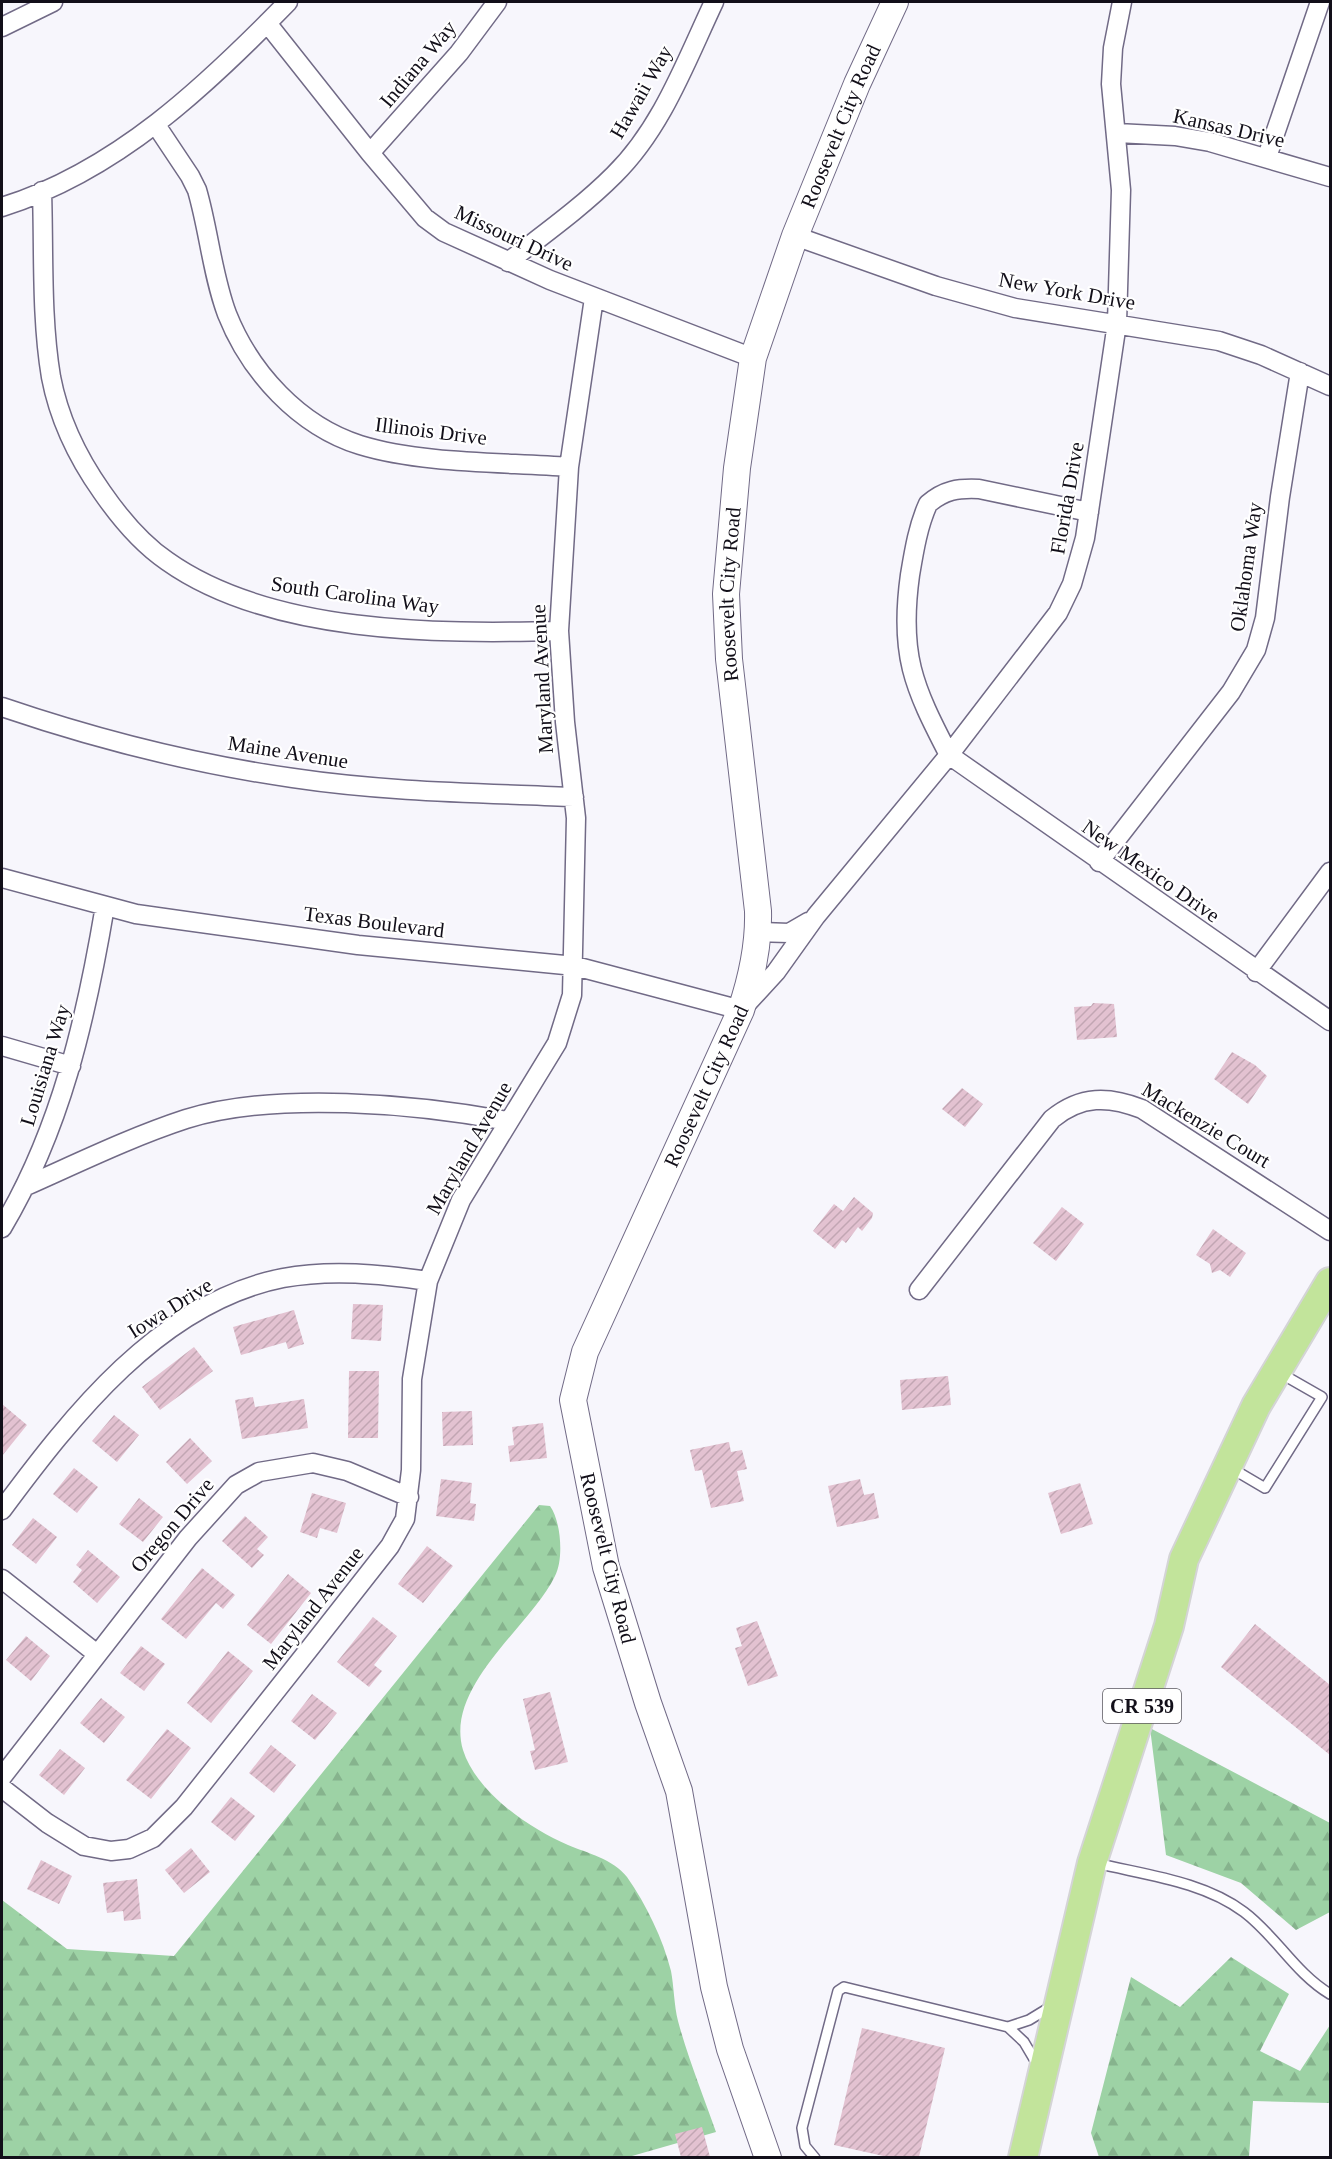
<svg xmlns="http://www.w3.org/2000/svg" width="1332" height="2159" font-family="Georgia,serif">
	<style>
		.forest { fill: url(#forest-firs) }
		.building { fill: url(#building-hatch) }
		.lines { fill: none; stroke-linecap: round; stroke-linejoin: round }
		.lane-casing { stroke: #716a86; stroke-width: 12 }
		.street-casing { stroke: #716a86; stroke-width: 21 }
		.secondary-casing { stroke: #716a86; stroke-width: 28 }
		.primary-casing { stroke: #d4d4d6; stroke-width: 32 }
		.lane { stroke: #fff; stroke-width: 9 }
		.street { stroke: #fff; stroke-width: 18 }
		.secondary { stroke: #fff; stroke-width: 26 }
		.primary { stroke: #c2e49b; stroke-width: 28 }
		.labels { text-anchor: middle; stroke-width: 4.5; stroke-linejoin: round; paint-order: stroke }
		.shield { fill: #fff; stroke: #59575e; stroke-width: 1.5 }
		.shield-label { font-size: 20px; font-weight: bold; fill: #120f19 }
		.street-label { font-size: 21px; fill: #120f19; stroke: #fff }
	</style>
	<defs>
		<pattern id="forest-firs" width="22" height="20" patternUnits="userSpaceOnUse" patternTransform="scale(1.5)"><rect width="22" height="20" fill="#9dd2a5"/><path d="M5 1l3.5 6h-7zM16 11l3.5 6h-7z" fill="#86b38d"/></pattern>
		<pattern id="building-hatch" width="6" height="6" patternUnits="userSpaceOnUse" patternTransform="scale(1.5)"><rect width="6" height="6" fill="#e3c2d1"/><path d="M-1 1l2-2M0 6l6-6M5 7l2-2" fill="none" stroke="#c2a6b3"/></pattern>
	</defs>
	<rect width="100%" height="100%" fill="#f7f6fc"/>
	<path class="forest" d="M539,1505L550,1506C561,1521 564,1559 555,1576C531,1626 444,1686 463,1750C476,1792 530,1829 568,1845C587,1853 613,1859 627,1877C646,1904 663,1939 671,1971C674,1987 674,2005 678,2021C688,2058 703,2095 716,2132L625,2158L2,2157V1900L67,1949L174,1956Z
		M1150,1728L1330,1823V1912L1296,1930L1241,1883L1166,1855Z
		M1231,1957L1289,1994L1260,2051L1300,2071L1330,2025V2103L1253,2101L1249,2157H1099L1091,2133L1131,1977L1180,2007Z"/>
	<path class="building" d="M1093,1003L1114,1004L1117,1037L1077,1040L1074,1007L1091,1006Z
		M1232,1052L1255,1065L1267,1076L1248,1104L1214,1079Z
		M962,1088L983,1104L965,1127L942,1109Z
		M854,1197L873,1213L872,1218L862,1231L858,1227L846,1243L842,1240L835,1249L813,1231L834,1204L843,1211Z
		M1062,1207L1084,1224L1056,1261L1033,1243Z
		M1213,1229L1246,1253L1230,1277L1220,1270L1212,1273L1210,1264L1196,1255Z
		M353,1304L383,1305L381,1341L351,1339Z
		M294,1310L304,1344L288,1349L286,1342L241,1355L233,1327Z
		M194,1347L213,1371L160,1410L142,1387Z
		M349,1371H379L378,1438H348Z
		M948,1376L951,1405L902,1410L900,1380Z
		M253,1397L255,1407L304,1399L308,1428L242,1439L235,1400Z
		M2,1404L27,1425L2,1456Z
		M472,1411L473,1445L443,1446L442,1412Z
		M114,1415L139,1435L117,1462L92,1441Z
		M543,1423L547,1458L510,1462L508,1446L514,1445L512,1427Z
		M190,1438L212,1461L187,1484L166,1462Z
		M729,1442L731,1452L742,1450L747,1469L737,1471L744,1501L711,1508L702,1470L695,1471L690,1450Z
		M74,1468L98,1487L77,1513L53,1494Z
		M441,1479L472,1483L470,1503L476,1504L474,1521L436,1516Z
		M860,1479L864,1495L874,1493L879,1518L837,1527L828,1486Z
		M1080,1483L1093,1524L1061,1534L1048,1493Z
		M312,1493L346,1503L337,1533L320,1528L317,1538L300,1532Z
		M139,1498L163,1517L143,1542L119,1524Z
		M245,1516L268,1537L257,1549L264,1555L252,1568L222,1541Z
		M33,1518L57,1537L36,1564L12,1545Z
		M427,1546L453,1566L423,1603L398,1584Z
		M88,1550L120,1577L97,1603L73,1582L82,1570L76,1565Z
		M202,1568L235,1595L223,1609L216,1603L186,1639L161,1619Z
		M288,1574L311,1593L271,1644L247,1625Z
		M373,1617L397,1636L374,1665L382,1671L369,1687L337,1662Z
		M757,1621L778,1676L748,1686L735,1648L742,1646L736,1628Z
		M1255,1624L1330,1685V1755L1221,1667Z
		M26,1636L50,1656L31,1681L6,1660Z
		M141,1646L165,1664L144,1691L120,1673Z
		M228,1651L253,1671L211,1723L187,1703Z
		M550,1692L568,1762L535,1770L530,1751L535,1750L523,1699Z
		M312,1694L337,1713L315,1740L291,1721Z
		M101,1698L125,1717L104,1743L80,1723Z
		M167,1729L191,1748L151,1799L126,1780Z
		M271,1745L296,1765L274,1793L249,1773Z
		M60,1749L85,1768L64,1795L39,1775Z
		M231,1797L255,1816L235,1841L211,1822Z
		M191,1848L210,1872L184,1893L165,1870Z
		M41,1860L72,1876L59,1904L27,1889Z
		M137,1879L141,1919L124,1921L123,1911L107,1913L103,1883Z
		M862,2028L945,2048L919,2157H888L834,2145Z
		M702,2127L710,2157H681L675,2134Z"/>
	<g class="lines">
		<g class="lane-casing">
			<path id="lane" d="M1231,1468L1265,1488L1322,1397L1280,1373
				M1096,1863C1145,1875 1203,1881 1244,1912C1276,1936 1295,1973 1330,1994
				M1008,2027L1029,2020L1052,2006
				M815,2158L805,2146L802,2128L838,1991L844,1987L1008,2027L1024,2042L1037,2064"/>
		</g>
		<g class="street-casing">
			<path id="street" d="M267,23L370,153L425,218L444,232L550,280L753,358
				M2,27L53,2
				M156,125L190,176L197,190C209,231 212,274 227,314C250,372 299,426 360,445C422,464 503,462 569,467
				M1117,133L1175,136L1210,142L1330,177
				M370,153L459,53L497,2
				M1267,157L1320,2
				M42,191C44,253 41,317 51,377C59,419 78,458 102,492C120,518 142,544 167,561C270,634 437,634 559,631
				M2,207C117,171 206,86 288,2
				M795,236L936,286L1015,308L1219,341L1261,355L1330,386
				M508,262C544,234 582,207 614,175C662,128 686,61 714,2
				M1089,512L979,489C958,488 944,490 928,504C918,526 914,551 910,575C899,654 913,686 949,755L1330,1021
				M2,707C96,739 194,764 293,778C386,792 481,793 574,797
				M1099,862L1231,692L1256,650L1265,618L1280,497L1300,372
				M2,878L136,914L358,945L575,966L741,1010L776,972L816,916L949,755L1058,613L1072,584L1085,538L1117,323L1121,190L1111,84L1113,48L1122,2
				M758,932L789,933L808,922
				M1256,972L1330,872
				M2,1046L71,1066
				M26,1186C78,1163 131,1137 186,1119C276,1091 416,1104 508,1121
				M2,1228C61,1129 86,1019 105,906
				M919,1290L1052,1119C1081,1095 1109,1096 1142,1109L1330,1231
				M2,1510C71,1417 160,1302 283,1278C331,1269 380,1274 428,1281
				M2,1579L97,1654
				M2,1777L188,1538L236,1485L259,1472L313,1463L347,1471L409,1497
				M2,1788L47,1823L84,1846L111,1851L129,1849L153,1838L184,1807L310,1648L390,1546L405,1519L411,1470L412,1379L428,1281L461,1200L557,1043L572,995L576,818L565,722L559,631L569,467L594,298"/>
		</g>
		<g class="secondary-casing">
			<g id="secondary">
				<path id="s1" d="M768,2158L730,2049L714,1987L679,1791L648,1703L606,1567L573,1400L585,1352L741,1010C752,977 759,946 758,911L729,659L726,594L737,468L753,358L795,236L857,84L895,2"/>
			</g>
		</g>
		<g class="primary-casing">
			<path id="primary" d="M1023,2158L1092,1863L1169,1626L1184,1559L1256,1406L1330,1282"/>
		</g>
		<use href="#lane" class="lane"/>
		<use href="#street" class="street"/>
		<use href="#secondary" class="secondary"/>
		<use href="#primary" class="primary"/>
	</g>
	<g class="labels">
		<rect class="shield" x="1103" y="1689" width="78" height="34" rx="4.5"/>
		<g class="shield-label">
			<text x="1142" y="1713">CR 539</text>
		</g>
		<g class="street-label">
			<text transform="translate(418 64) rotate(-50)" y="7">Indiana Way</text>
			<text transform="translate(641 92) rotate(-60)" y="7">Hawaii Way</text>
			<text dy="7" stroke="none"><textPath href="#s1" startOffset="2115">Roosevelt City Road</textPath></text>
			<text transform="translate(1229 128) rotate(13)" y="7">Kansas Drive</text>
			<text transform="translate(514 238) rotate(25)" y="7">Missouri Drive</text>
			<text transform="translate(1067 291) rotate(10)" y="7">New York Drive</text>
			<text transform="translate(431 431) rotate(7)" y="7">Illinois Drive</text>
			<text transform="translate(1067 498) rotate(-80)" y="7">Florida Drive</text>
			<text transform="translate(1246 567) rotate(-82)" y="7">Oklahoma Way</text>
			<text dy="7" stroke="none"><textPath href="#s1" startOffset="1629">Roosevelt City Road</textPath></text>
			<text transform="translate(355 595) rotate(8)" y="7">South Carolina Way</text>
			<text transform="translate(542 679) rotate(-93)" y="7">Maryland Avenue</text>
			<text transform="translate(288 752) rotate(9)" y="7">Maine Avenue</text>
			<text transform="translate(1151 871) rotate(35)" y="7">New Mexico Drive</text>
			<text transform="translate(374 922) rotate(7)" y="7">Texas Boulevard</text>
			<text transform="translate(45 1065) rotate(-73)" y="7">Louisiana Way</text>
			<text dy="7" stroke="none"><textPath href="#s1" startOffset="1126">Roosevelt City Road</textPath></text>
			<text transform="translate(1206 1125) rotate(31)" y="7">Mackenzie Court</text>
			<text transform="translate(469 1148) rotate(-60)" y="7">Maryland Avenue</text>
			<text transform="translate(170 1308) rotate(-32)" y="7">Iowa Drive</text>
			<text transform="translate(172 1525) rotate(-50)" y="7">Oregon Drive</text>
			<text transform="translate(608 1558) rotate(76)" y="7">Roosevelt City Road</text>
			<text transform="translate(313 1608) rotate(-52)" y="7">Maryland Avenue</text>
		</g>
	</g>
	<rect width="1332" height="2159" fill="none" stroke="#120f19" stroke-width="6"/>
</svg>
